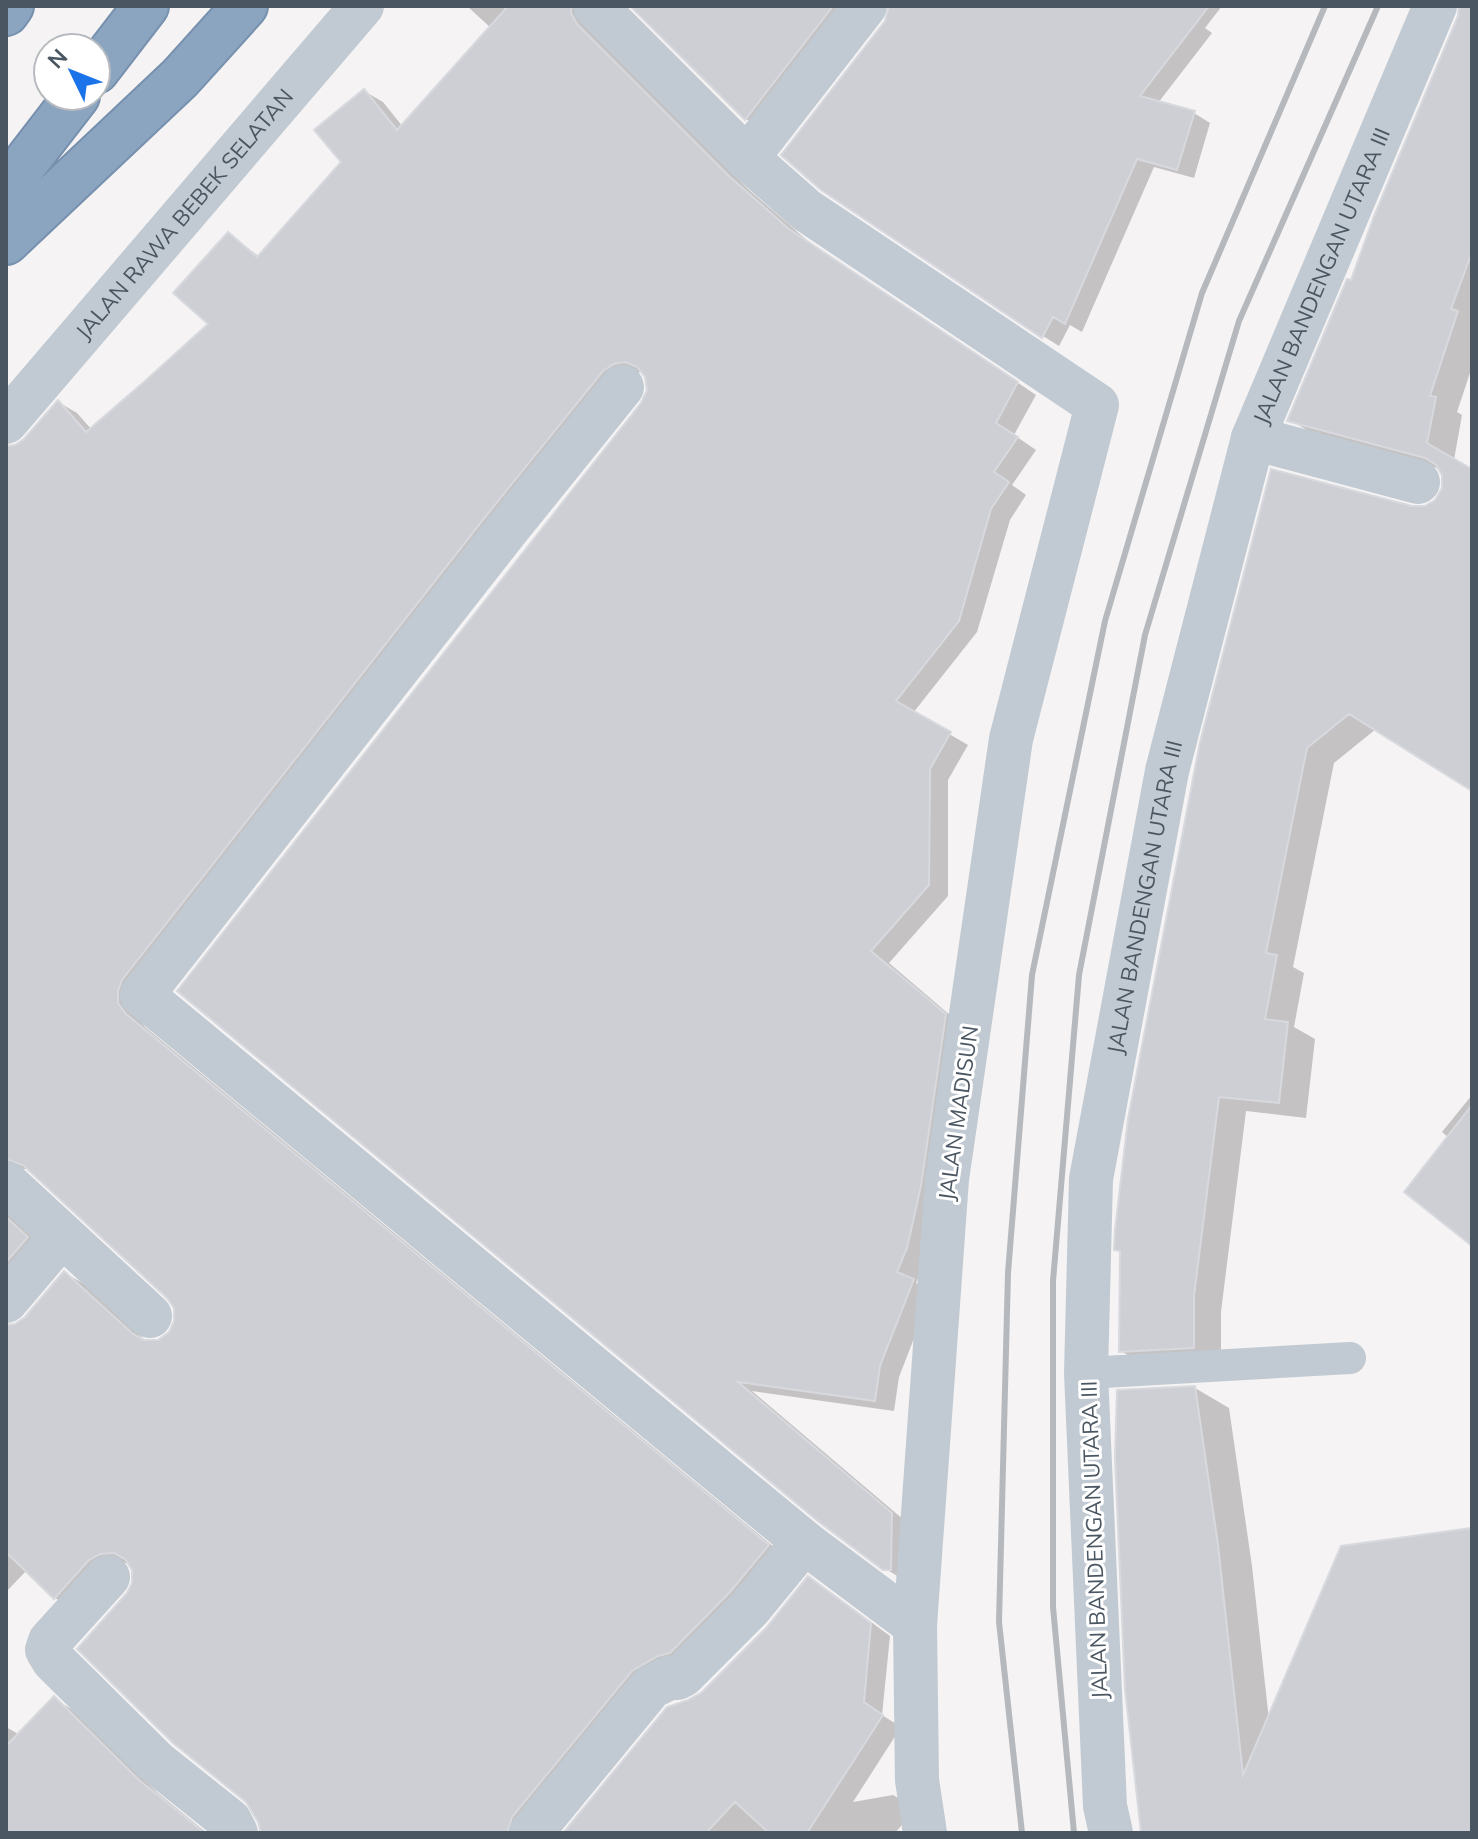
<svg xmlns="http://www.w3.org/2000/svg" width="1478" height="1839" font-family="Mulish,sans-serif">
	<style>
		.shadow { fill: #0003 }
		.building { fill: #cdcfd5; stroke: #d7d9de; stroke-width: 2 }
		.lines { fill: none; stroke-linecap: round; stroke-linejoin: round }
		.highway-casing { stroke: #7690ad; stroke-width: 48 }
		.lane { stroke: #c1cad2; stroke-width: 32 }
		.street { stroke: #c1cad2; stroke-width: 44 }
		.highway { stroke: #8ba5c1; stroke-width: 44 }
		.rail { stroke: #b5b8bd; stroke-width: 6 }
		.labels { text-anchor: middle; stroke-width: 6; stroke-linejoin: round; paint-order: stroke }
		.street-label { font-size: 22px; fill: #4a5661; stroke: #fff }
	</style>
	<rect width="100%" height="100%" fill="#f5f3f3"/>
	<path class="shadow" d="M467,6H590L596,37L748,189L809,242L1036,395L1014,435L1036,450L1012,485L1026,495L1010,520L977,632L913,713L968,745L948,780V896L889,963L964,1027L926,1259L916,1283L932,1292L899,1377L894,1411L752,1391L911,1526L904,1580L884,1568L180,991L643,404L649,392L647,378L643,372L633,373L137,1016L145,1027L786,1557L528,1833H263L260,1821L129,1594L134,1583V1570L129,1563H119L74,1609L55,1598L27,1570L6,1592V1327L16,1326L26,1319L65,1273L84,1284L147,1342H159L169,1335L176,1321V1307L168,1296L30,1169H18L6,1177V447L14,448L26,440L58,402L77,413L92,430L211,324L228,234L260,257L343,162L364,91L383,102L403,127L491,28Z
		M680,6H857L762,128L746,119Z
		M891,6H1222L1205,28L1212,33L1158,103L1194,113L1210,123L1194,178L1154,167L1082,332L1070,325L1059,346L1043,336L887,22Z
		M1461,6H1472V367L1457,412L1462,415L1454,460L1472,471V789L1376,729L1334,763L1293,967L1304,973L1294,1027L1315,1039L1306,1118L1246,1111L1221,1312V1362L1148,1367L1121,1351L1122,1252L1116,1249L1130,1119L1412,508H1426L1437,502L1444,490V474L1440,469L1317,436L1290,420L1353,283L1460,16Z
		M1472,1095V1242L1449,1138L1442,1132Z
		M6,1212L45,1249L6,1295Z
		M1195,1388L1229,1408L1252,1566L1269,1720L1472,1530V1833H1143Z
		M809,1579L828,1590L890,1636L882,1715L901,1727L853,1802L893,1795L912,1806L913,1812L895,1833H566L768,1628Z
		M54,1699L73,1710L158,1793L207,1833H6V1727L20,1735Z"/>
	<path class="building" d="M508,6H571V13L577,24L729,176L789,229L1018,382L996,423L1018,437L994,472L1009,482L991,509L959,621L896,701L951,732L930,769L929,885L871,951L946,1014L921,1186L907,1248L897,1272L914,1279L880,1366L875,1401L738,1382L892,1513L891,1570H883L819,1522L177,991L641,403L647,390L645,377L637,367L625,362L614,364L603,371L486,516L122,980L118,991V1003L126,1014L769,1545L730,1592L670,1653L658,1656L632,1671L512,1817L507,1833H261L258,1822L246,1802L173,1743L77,1649L127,1593L132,1583V1570L125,1559L114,1553L100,1554L89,1560L54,1599L6,1552V1325L15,1324L25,1317L64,1271L133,1334L144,1340H158L169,1332L174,1321V1308L167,1298L23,1165L6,1159V446L15,445L24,439L58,400L86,432L145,381L208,324L173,293L228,232L257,257L341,162L314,130L364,89L397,130Z
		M630,6H833L745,120Z
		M889,6H1209L1140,96L1195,111L1177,170L1137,159L1065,324L1053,317L1042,338L821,190L781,155L885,21Z
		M1459,6H1472V252L1451,309L1458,311L1430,396L1436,397L1427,443L1472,469V791L1349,714L1307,748L1266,953L1277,955L1265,1019L1288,1022L1279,1103L1219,1097L1194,1296V1348L1119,1352L1120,1251L1114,1250L1115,1230L1128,1119L1200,742L1271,469L1412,506H1425L1435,500L1442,488V475L1436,465L1425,458L1287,421L1347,279L1351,280L1374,216L1458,16Z
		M1472,1105V1246L1404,1192Z
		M6,1217L28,1237L6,1262Z
		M1195,1386L1218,1545L1243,1775L1341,1546L1472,1528V1833H1141L1125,1689L1115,1457L1117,1390Z
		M808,1576L871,1623L864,1702L883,1715L807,1833H769L735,1802L706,1833H563L667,1707L688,1700L701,1693L767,1627Z
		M54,1696L139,1780L205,1833H6V1746Z"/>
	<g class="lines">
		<g class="highway-casing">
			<path id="highway" d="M6,13L11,6
				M96,71L146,6
				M6,188L77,96
				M6,242L180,78L245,6"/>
		</g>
		<path class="lane" d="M1086,1373L1350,1358"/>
		<g class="street">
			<path d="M595,6L747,158L806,210L1097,405L1011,739L947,1179L915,1625L917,1780L925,1833"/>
			<path d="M747,158L865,6"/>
			<path d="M622,387L506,531L142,995L804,1542L915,1625"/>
			<path id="s1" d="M6,422L362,6"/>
			<path d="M1253,438L1418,482"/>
			<path d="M6,1183L150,1316"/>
			<path d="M6,1301L62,1235"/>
			<path d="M108,1577L50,1641L47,1650L53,1660L156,1762L230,1821L236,1833"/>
			<path d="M531,1833L651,1687L669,1678H677L683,1675L749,1609L804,1542"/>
			<path id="s2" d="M1111,1833L1105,1806L1086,1373L1091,1179L1167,771L1253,438L1435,6"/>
		</g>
		<use href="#highway" class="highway"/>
		<path class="rail" d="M1022,1833L999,1622L1008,1273L1032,975L1105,621L1202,293L1325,6
			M1074,1833L1053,1607V1281L1079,975L1145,635L1239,321L1378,6"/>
	</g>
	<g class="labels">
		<g class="street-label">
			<text dy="8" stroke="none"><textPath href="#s1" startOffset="274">JALAN RAWA BEBEK SELATAN</textPath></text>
			<text dy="8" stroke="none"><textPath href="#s2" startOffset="1590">JALAN BANDENGAN UTARA III</textPath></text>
			<text dy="8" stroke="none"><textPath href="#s2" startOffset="942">JALAN BANDENGAN UTARA III</textPath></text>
			<text transform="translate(958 1113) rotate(-82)" y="8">JALAN MADISUN</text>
			<text transform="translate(1094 1540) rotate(-92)" y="8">JALAN BANDENGAN UTARA III</text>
		</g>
	</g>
	<rect width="1478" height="1839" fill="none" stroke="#4a5661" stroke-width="16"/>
	<g transform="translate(72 72) rotate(313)"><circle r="38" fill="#ffffff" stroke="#b7bbc0" stroke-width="2"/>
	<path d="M0-6L14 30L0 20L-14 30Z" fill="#1a73e8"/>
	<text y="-12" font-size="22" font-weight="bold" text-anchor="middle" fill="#4a5661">N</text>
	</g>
</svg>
